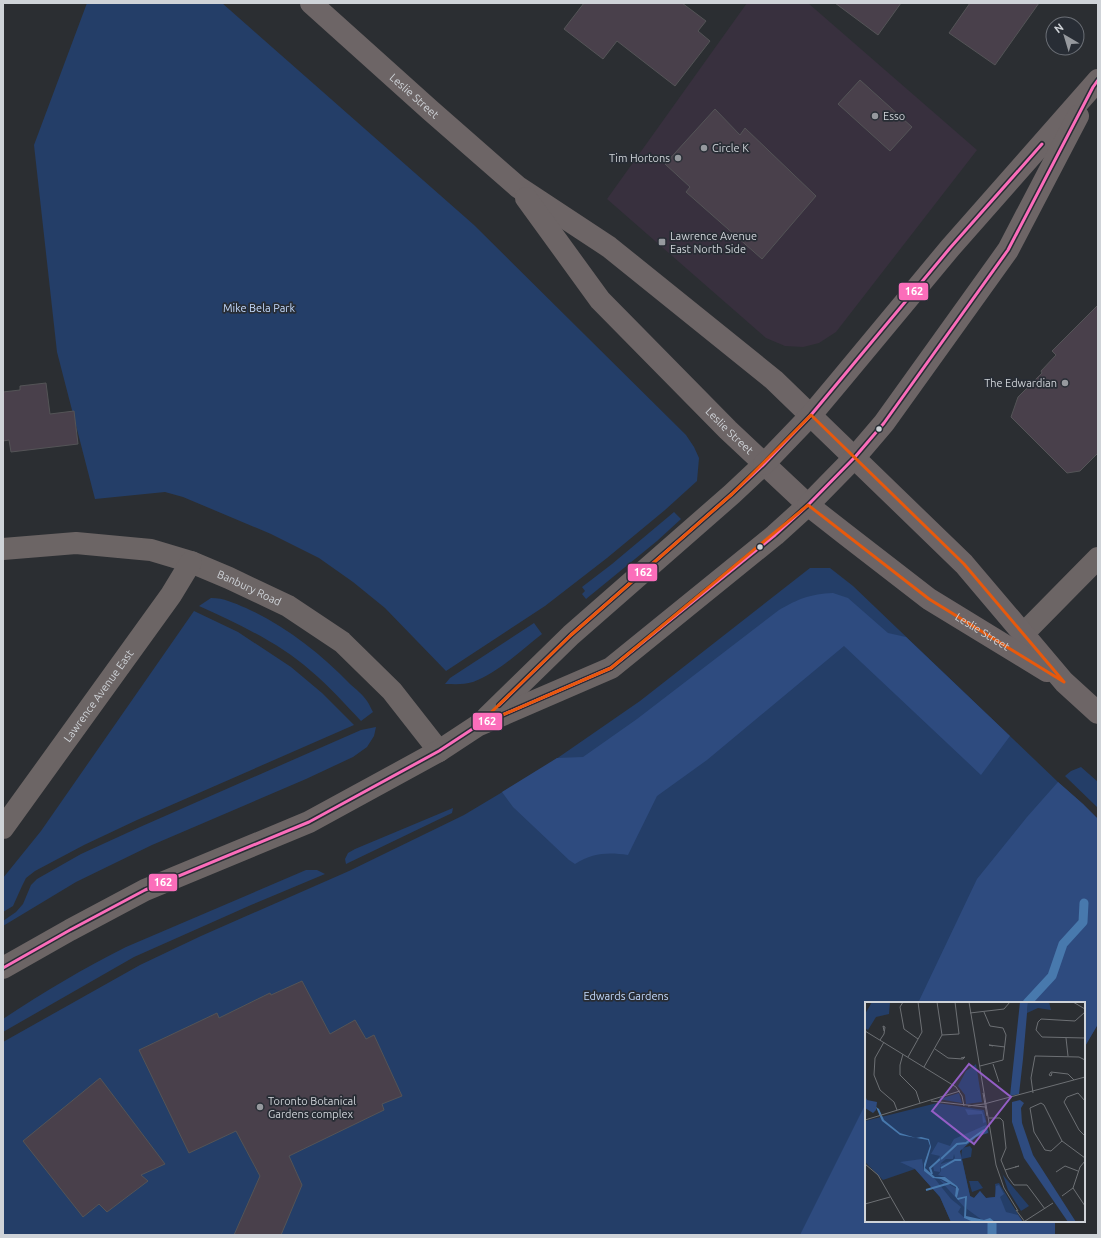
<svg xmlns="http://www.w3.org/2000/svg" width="1101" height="1238" font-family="Ubuntu,sans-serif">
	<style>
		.commercial { fill: #38303e }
		.green { fill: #243e68 }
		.forest { fill: #2e4b7f }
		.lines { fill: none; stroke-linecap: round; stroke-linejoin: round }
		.stream { stroke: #4879ad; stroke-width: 9 }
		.building { fill: #49404b; stroke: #545457 }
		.minor { stroke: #6c6565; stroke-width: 22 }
		.major { stroke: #6d6566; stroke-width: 22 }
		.bus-1-casing { stroke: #282d35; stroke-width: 6 }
		.bus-1 { stroke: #fb6dba; stroke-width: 3 }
		.marked { fill: none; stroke: #e8590c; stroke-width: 3; stroke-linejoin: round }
		.poi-dot { fill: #96999e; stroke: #282d35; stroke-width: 1.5 }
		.bus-dot { fill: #cfd3d8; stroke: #282d35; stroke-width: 1.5 }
		.labels { text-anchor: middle; stroke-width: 3.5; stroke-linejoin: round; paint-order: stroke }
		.street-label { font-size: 11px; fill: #cfd3d8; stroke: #282d35 }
		.poi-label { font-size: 11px; fill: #cfd3d8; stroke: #282d35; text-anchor: start }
		.park-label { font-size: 11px; fill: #c4dafd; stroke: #282d35 }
		.inset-river { fill: none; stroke: #4879ad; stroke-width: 2 }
		.inset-road { fill: none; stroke: #6d7074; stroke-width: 1 }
		.view { fill: #945ec6; fill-opacity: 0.15; stroke: #945ec6; stroke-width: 2 }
		.inset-edge { fill: none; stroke: #cfd3d8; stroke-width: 2 }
		.line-badge { stroke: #282d35; stroke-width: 1.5 }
		.badge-label { font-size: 11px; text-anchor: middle; font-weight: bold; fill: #fff }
	</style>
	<rect width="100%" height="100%" fill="#2b2e32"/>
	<path class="commercial" d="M747,3H808L977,150L836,332L819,343L803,347L785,346L766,338L607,199Z"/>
	<path class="green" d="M87,3H222L474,225L686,435L694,447L699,458L697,481L665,510L607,558L545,606L446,671L385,608L353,582L319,558L271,534L183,497L165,492L95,499L57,352L34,145Z
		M674,512L681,519L657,541L586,599L582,594L585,591L582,587L612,564Z
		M810,568H830L853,586L1058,782L1083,804L1098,819V1024L1084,1048V1003H866V1221H1055V1235H3V1042L140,965L201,936L349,871L464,815L546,766L640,701Z
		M211,598C224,598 234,603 246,608C285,626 320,653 350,684C356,689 363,695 367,701C370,705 371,709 373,712L361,721C345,704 329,686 311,671C278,642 238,624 199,606Z
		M194,611L238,632L291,667L322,693L354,725L137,820L84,845L35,871L26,878L22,886L13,906L3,912V878L41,831Z
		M534,623L542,634C521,650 498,673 473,682C463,685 454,684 445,684L450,678Z
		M376,727L374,736L367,747L353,757L306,779L152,845L76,882L3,926V921L16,912L23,904L31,885L37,879L81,854L140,827L361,730Z
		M1081,767L1098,782V808L1065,776L1071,771Z
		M453,808L452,813L346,864L345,859L348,853L355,849Z
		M306,870H317L325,874L251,905L134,957L3,1032V1019C42,993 84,968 126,947Z"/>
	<path class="forest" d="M833,593L848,598L888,633L906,637L1010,736L981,775L844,646L707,760L657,796L628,855C607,852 593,853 575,864L569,860L513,807L502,792L557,758L583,757L637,719L779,610C798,599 810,594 833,593Z
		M1058,782L1083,804L1098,819V1024L1084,1048V1003H918L977,879L1027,817Z
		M866,1103V1221H1055V1235H800Z"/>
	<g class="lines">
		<path class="stream" d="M1027,1003L1052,976L1063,944L1083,922L1084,903
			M992,1235V1221"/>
	</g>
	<path class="building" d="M584,3H682L706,21L698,31L710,41L675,86L617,41L603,59L564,29Z
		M835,3H901L878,35Z
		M970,3H1039L995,65L949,33Z
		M860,80L912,127L890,151L838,104Z
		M715,109L740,135L745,128L816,196L762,259L686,192L690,187L665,164Z
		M1098,305V453L1080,471L1067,473L1011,417L1018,397L1042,373L1041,371L1056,355L1052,351Z
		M46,383L50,414L74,411L78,444L11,452L9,440L3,441V392L20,390V386Z
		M302,981L330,1034L355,1020L366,1039L374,1035L402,1096L382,1104L384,1110L289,1156L302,1185L281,1235H234L260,1176L236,1131L189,1153L139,1050L217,1013L219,1018L270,993L271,995Z
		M100,1078L165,1164L141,1175L148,1181L107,1212L99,1204L83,1217L23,1141Z"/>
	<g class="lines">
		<g class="minor">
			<path id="s1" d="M3,549L76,543L151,550L191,562L229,578L288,606L342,642L392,691L439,751"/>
			<path d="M1023,634L1098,558"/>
			<path d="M487,717L571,635L732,494L764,464"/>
			<path id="s2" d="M3,828L171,595L191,562"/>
			<path d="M3,968L70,930L145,890L309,822L439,751L477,726L611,668L775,535L808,505"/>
		</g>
		<g class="major">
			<path id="s3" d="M311,3L430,110L518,187L609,247L774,380L964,564L1064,682L1098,713"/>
			<path id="s4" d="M526,198L600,300L728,430L808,505L845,534L929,599L1047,671"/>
			<path d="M764,464L811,415L837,384L950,248L1098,80"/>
			<path d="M808,505L855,457L884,423L1008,250L1078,116"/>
		</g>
		<g class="bus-1-casing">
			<path id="bus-1" d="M499,705L571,635L732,494L764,464L811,415L950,248L1042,144
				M3,968L70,930L145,890L309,822L439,751L477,726L611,668L775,535L808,505L855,457L884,423L1008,250L1093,87L1098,80"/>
		</g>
		<use href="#bus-1" class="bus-1"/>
	</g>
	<path class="marked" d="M811,415L964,564L1064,682L929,599L808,505L611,668L477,726L571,635L732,494Z"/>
	<g class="poi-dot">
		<circle cx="875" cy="116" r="4"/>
		<circle cx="704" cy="148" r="4"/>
		<circle cx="678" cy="158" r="4"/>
		<rect x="658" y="238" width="8" height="8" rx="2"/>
		<circle cx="1065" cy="383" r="4"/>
		<circle cx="260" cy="1107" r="4"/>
	</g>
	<g class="bus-dot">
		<circle cx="879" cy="429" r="3.5"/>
		<circle cx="760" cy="547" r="3.5"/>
	</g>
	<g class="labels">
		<g class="street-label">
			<text dy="4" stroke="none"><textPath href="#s3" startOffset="139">Leslie Street</textPath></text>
			<text dy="4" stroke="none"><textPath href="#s4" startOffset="310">Leslie Street</textPath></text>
			<text dy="4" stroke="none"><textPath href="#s1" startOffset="254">Banbury Road</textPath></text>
			<text dy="4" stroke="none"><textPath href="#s4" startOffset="634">Leslie Street</textPath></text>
			<text dy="4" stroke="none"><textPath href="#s2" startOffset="163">Lawrence Avenue East</textPath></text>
		</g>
		<g class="poi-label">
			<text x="883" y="120">Esso</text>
			<text x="712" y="152">Circle K</text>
			<text x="670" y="162" text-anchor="end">Tim Hortons</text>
			<text x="670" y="240">Lawrence Avenue<tspan x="670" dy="13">East North Side</tspan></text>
			<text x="1057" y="387" text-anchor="end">The Edwardian</text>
			<text x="268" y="1105">Toronto Botanical<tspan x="268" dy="13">Gardens complex</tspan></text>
		</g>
		<g class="park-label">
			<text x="259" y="312">Mike Bela Park</text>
			<text x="626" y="1000">Edwards Gardens</text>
		</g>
	</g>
	<g transform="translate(865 1002)">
		<rect width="220" height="220" fill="#2b2e32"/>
		<path d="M7,0H25L24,12L11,15L3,28L0,26V12ZM163,0H184L186,8L173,6L162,11ZM111,62L117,100L101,102L100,93L93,84L101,69ZM94,91L97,101L73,97L81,95ZM72,101L119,108L124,133L123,130L111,135L107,140L98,144L95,149V154L96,157L97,146L105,144L107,147L106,155L97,157L105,194L109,196L115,189L121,196L131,195L130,182L134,181L158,220H86L75,195L50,167L18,178L0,160V119ZM132,156L138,173L164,204L156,209L143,188ZM104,179H113L118,186L107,190Z" fill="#243e68"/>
		<path d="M155,0H163L158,57L154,92L145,94ZM0,94L2,98L12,100L11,108L8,111L0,106ZM155,98L159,101L156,106L157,121L168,153L211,220H203L159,156L147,120V100ZM100,107L117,109L121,120L118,121L117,112L103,113ZM121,123L123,131L111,135L95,149L105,194L109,196L115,189L121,196L130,195L131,184L134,183L139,192L135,195L141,210L153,213L158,220L117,218L102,207V195L92,196L94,186L80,175L73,173L76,169V162L88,158L90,156L89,152L88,157H81L76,161L75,170L69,169L68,164L75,154L66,152L73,140L85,144L89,137ZM57,157L59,169L70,177L86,197L96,205L93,210L101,217L112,220H86L75,195L50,167L35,160ZM74,177L91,186L90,194L93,198L100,196V206Z" fill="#2e4b7f"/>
		<path d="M11,105L14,107L19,118L35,131L51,136L56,135L64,137L66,145L60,166L70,175H80L92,184L94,187L92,196L102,194L101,214L119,218L125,216L130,220L106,219L99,216L100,196L93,198L90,194L91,185L76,177L68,176L59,169V162L65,144L63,138L35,133L17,119Z" fill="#4879ad"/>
		<path class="inset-river" d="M76,157L92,142L101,141L119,128M76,166L90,158H96M67,172L65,166L75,157M61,188L85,181"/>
		<path class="inset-road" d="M38,0L35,5L39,27L53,37M104,0L131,163L139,186L153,209M208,0L220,7M220,10L210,19L176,17L173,20L171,28L177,35L220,36M105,11L139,7L145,0M0,29L91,85L97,94L99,104M77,33L94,32L90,0M201,36L203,54M15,38L19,32L20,25L18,24L19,29M19,40L10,56L9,73L15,88L29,100L32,108M128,44L124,43L140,45M70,47L83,56L98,57L100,55L96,56M38,52L35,63V73L51,89L55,101M43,55L57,30L53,0M128,62L134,80M115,64L138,58L141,33L138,26L125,24L119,10M59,65L77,33L72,0M187,71L186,74L184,73L186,70L203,72L209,78M118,91L122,114M168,91L166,76L170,54L214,55L220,58M66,99L120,105M220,99L213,91L202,95L199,100L214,128L220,134M119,102L220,75M103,104L119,102M124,116H135L138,119L141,146L136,158L143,175L149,183H162L180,207M0,118L95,89M197,139L186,149L180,148L169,130L165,106L176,101L179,103L197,139L220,156M0,162L13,173L40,220M140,168L154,164L150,165M191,170L200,164L213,169M208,186L220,204M197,194L208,186L215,165L220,159M0,202L25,195M151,208L160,220M160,219L188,201"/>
		<path class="view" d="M104,62L146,95L109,142L67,109Z"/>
		<rect width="220" height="220" class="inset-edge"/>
	</g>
	<g class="line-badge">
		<rect x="898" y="282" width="31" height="19" rx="4" fill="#fb6dba"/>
		<rect x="627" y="563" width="31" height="19" rx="4" fill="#fb6dba"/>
		<rect x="472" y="712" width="31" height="19" rx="4" fill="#fb6dba"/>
		<rect x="148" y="873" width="30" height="19" rx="4" fill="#fb6dba"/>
	</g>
	<g class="badge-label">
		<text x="914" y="295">162</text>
		<text x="643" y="576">162</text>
		<text x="487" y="725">162</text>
		<text x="163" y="886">162</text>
	</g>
	<rect width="1101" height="1238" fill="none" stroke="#cfd3d8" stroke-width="8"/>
	<g transform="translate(1065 36) rotate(322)"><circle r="19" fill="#282d35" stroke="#6b6f76"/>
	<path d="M0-3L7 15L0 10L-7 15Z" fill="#96999e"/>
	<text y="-6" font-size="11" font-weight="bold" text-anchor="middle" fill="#cfd3d8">N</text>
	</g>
</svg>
